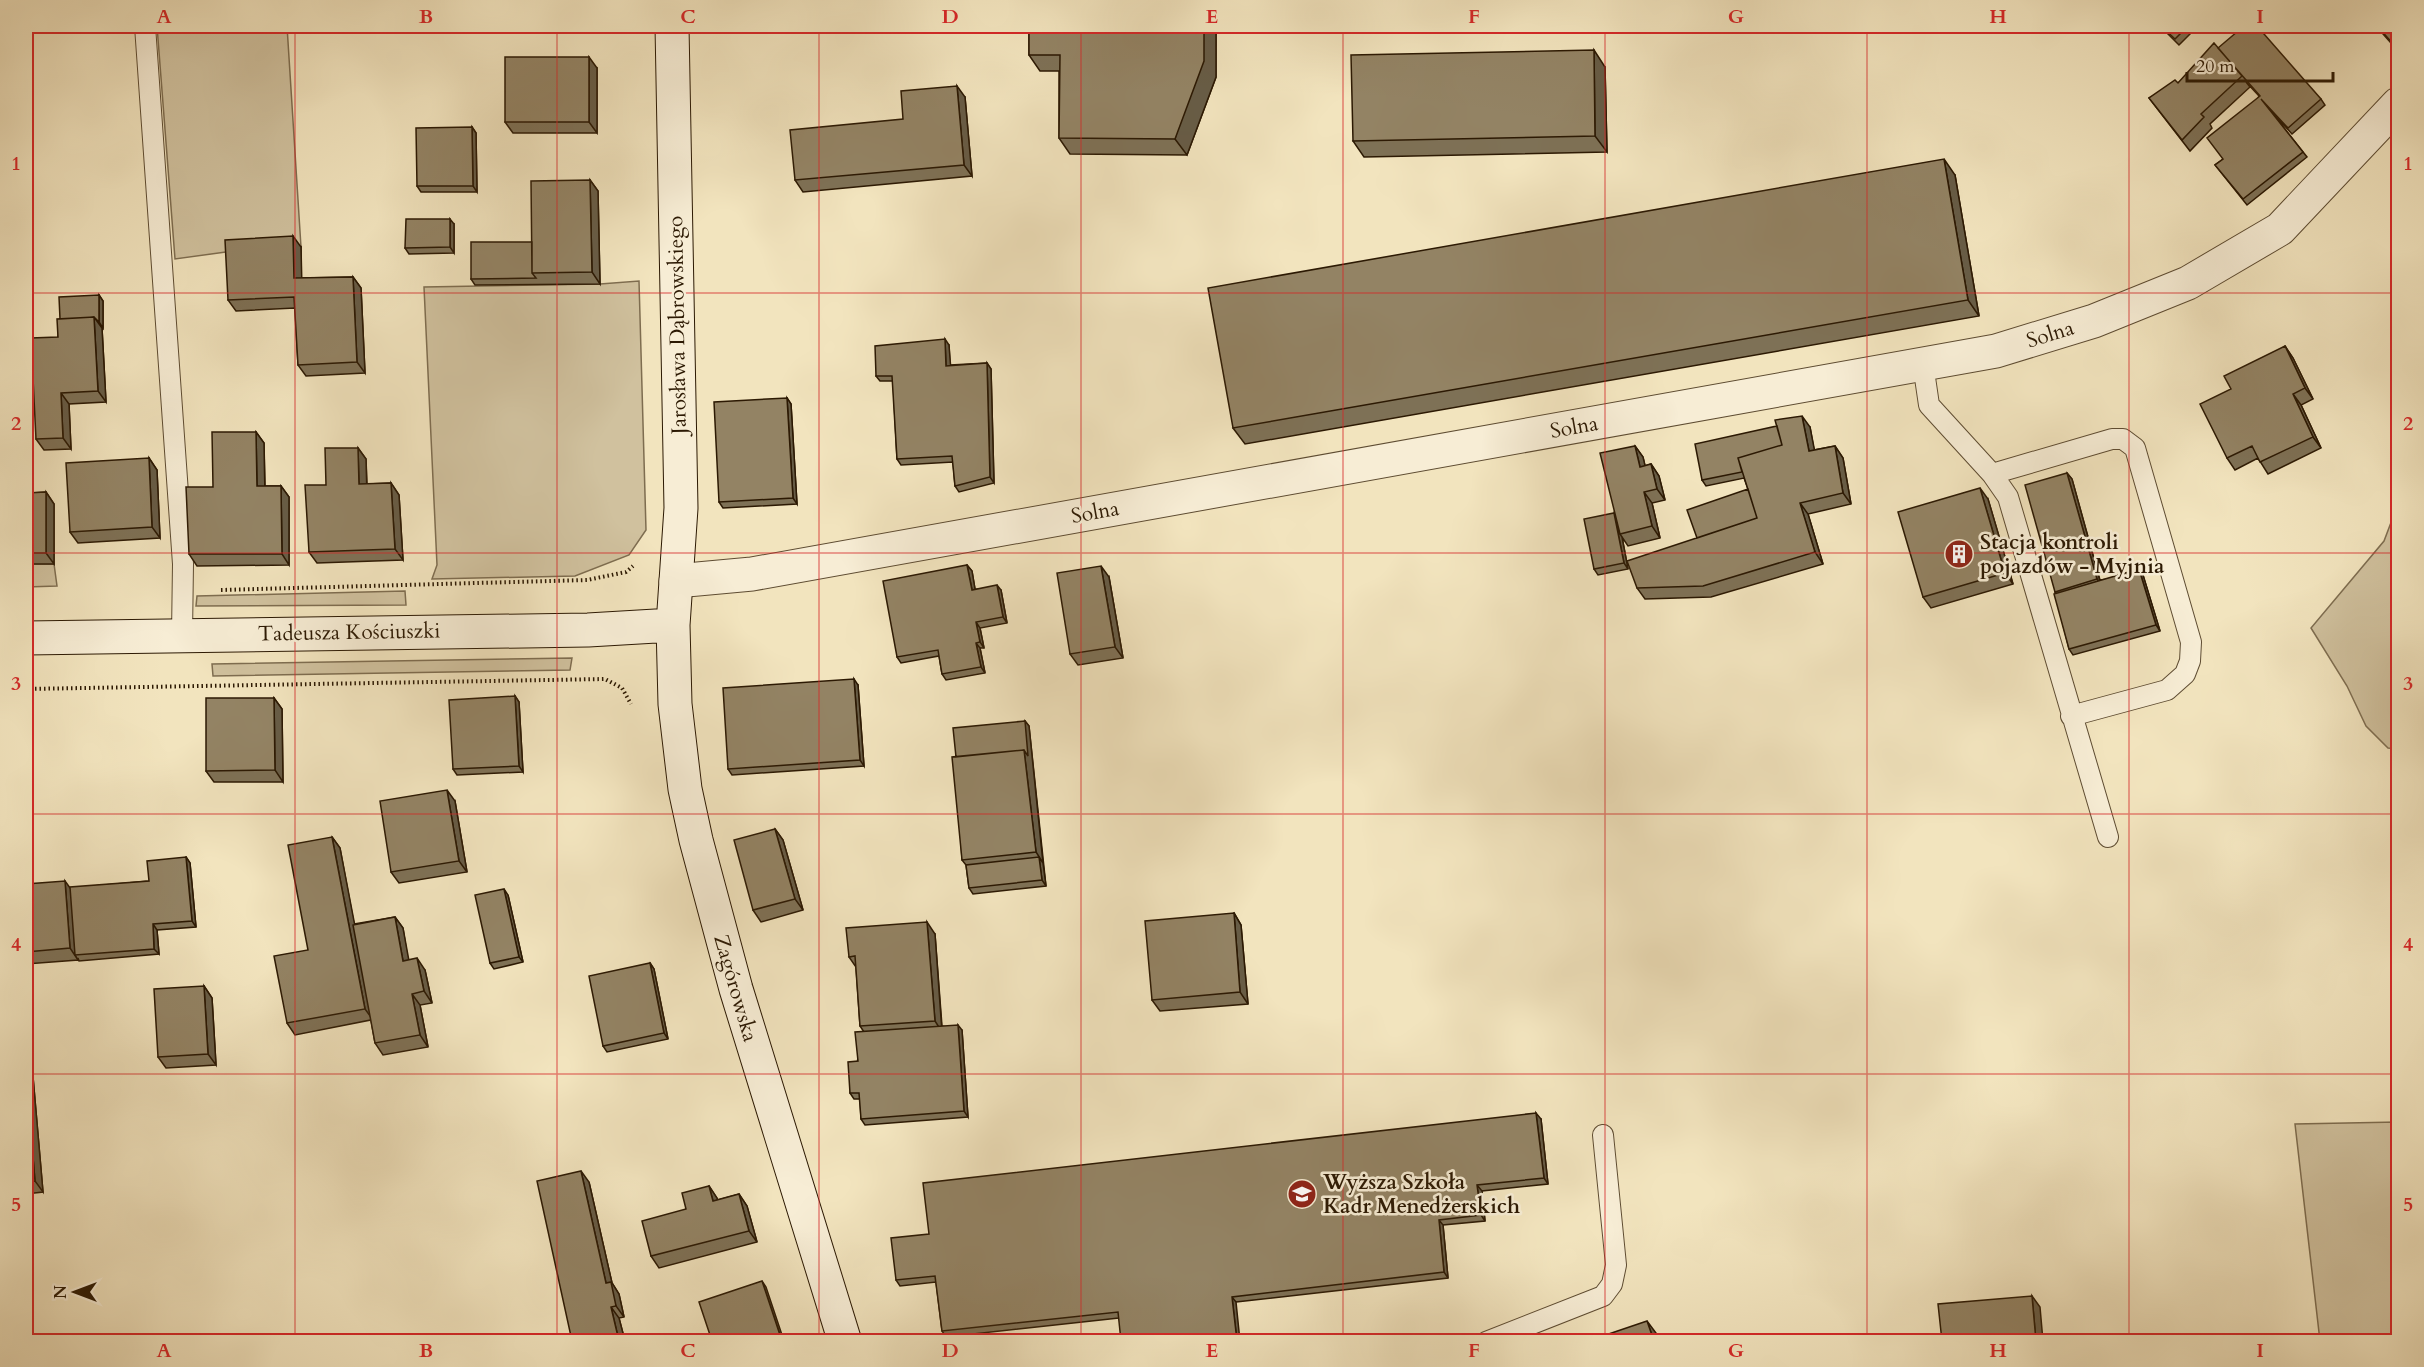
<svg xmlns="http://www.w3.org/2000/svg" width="2424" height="1367" font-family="Cardo,serif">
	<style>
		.green { fill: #d0c19e; stroke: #7e6d50; stroke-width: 1.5 }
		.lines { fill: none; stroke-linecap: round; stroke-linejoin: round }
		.lane-casing { stroke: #5e4c32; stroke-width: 22 }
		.street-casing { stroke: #5e4c32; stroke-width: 35 }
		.secondary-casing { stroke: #2c1903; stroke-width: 35 }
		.path { stroke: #2c1903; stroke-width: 4; stroke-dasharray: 1.5 3; stroke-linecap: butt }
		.lane { stroke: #f7edd5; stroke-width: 20 }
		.street { stroke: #f7edd5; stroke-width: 33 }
		.secondary { stroke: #f7edd5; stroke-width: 33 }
		.wall { fill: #7e7156; stroke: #2c1903; stroke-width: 1.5 }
		.shaded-wall { fill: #675c46; stroke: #2c1903; stroke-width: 1.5 }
		.building { fill: #938364; stroke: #2c1903; stroke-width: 1.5 }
		.grid { fill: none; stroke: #d62828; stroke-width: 1.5; stroke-opacity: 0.55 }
		.labels { text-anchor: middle; stroke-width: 5; stroke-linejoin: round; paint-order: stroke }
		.street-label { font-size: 21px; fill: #2c1903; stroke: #f7edd5 }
		.poi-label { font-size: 21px; font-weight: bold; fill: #2c1903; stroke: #f7edd5; text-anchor: start }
		.neatline { fill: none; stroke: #d62828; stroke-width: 2 }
		.grid-label { font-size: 20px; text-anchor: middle; font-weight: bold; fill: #d62828 }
	</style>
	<rect width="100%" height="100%" fill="#f2e4be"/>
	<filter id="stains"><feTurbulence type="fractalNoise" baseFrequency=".00333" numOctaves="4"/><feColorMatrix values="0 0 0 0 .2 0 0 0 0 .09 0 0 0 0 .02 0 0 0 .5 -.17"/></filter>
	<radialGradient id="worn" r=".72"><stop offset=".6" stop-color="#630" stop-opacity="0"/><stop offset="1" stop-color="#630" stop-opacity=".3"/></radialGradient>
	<path class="green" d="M157,26H287L301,247L233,251L175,259Z
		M639,281L646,530L629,555L575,576L432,579L437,565L424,287L600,284Z
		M2398,504V749L2388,748L2366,726L2347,686L2311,628L2384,541Z
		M26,564H54L57,586L26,587Z
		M405,591L406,605L196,606L197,596Z
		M572,658L570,670L213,676L212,664Z
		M2398,1122V1337L2320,1341L2295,1124Z"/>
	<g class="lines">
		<g class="lane-casing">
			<path id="lane" d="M145,26L183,564L182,634
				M1923,364L1929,405L1992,474L2008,497L2108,837
				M1992,474L2112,439H2123L2135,448L2191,642L2190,661L2185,674L2167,690L2071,716
				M1486,1342L1603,1296L1612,1284L1616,1265L1603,1135"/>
		</g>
		<g class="street-casing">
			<path id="street" d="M676,581L752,574L1996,351L2094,321L2188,283L2280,229L2398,104"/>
		</g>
		<g class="secondary-casing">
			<path id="secondary" d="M672,26L681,508L673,625L675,704L685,789L696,840L736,989L845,1342
				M26,638L588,630L673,625"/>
		</g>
		<path class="path" d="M221,590L587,580L626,572L633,566
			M26,689L605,679L622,688L631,704"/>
		<use href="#lane" class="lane"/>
		<use href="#street" class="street"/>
		<use href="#secondary" class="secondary"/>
	</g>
	<path class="wall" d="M1029,26H1216V77L1187,155L1070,154L1059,138V71H1040L1029,55Z
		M2160,26H2198L2179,45Z
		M2376,26H2398V51Z
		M2218,48L2321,99L2325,105L2292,134L2269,109L2307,157L2247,205L2215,165L2223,159L2259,96L2246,82L2250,87L2210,124L2212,128L2190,151L2149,98L2178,83Z
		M1605,67L1607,152L1364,157L1353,141Z
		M597,68V133H513L505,122Z
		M965,97L972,176L803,192L795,180L903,119Z
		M472,127L476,133L477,192H421L417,186Z
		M1955,175L1979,316L1245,444L1233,428Z
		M590,180L598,191L600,284L475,285L471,279L532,242Z
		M454,224V253L409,254L405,248Z
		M301,247V278L353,277L361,288L365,373L306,376L298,365L295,308L236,311L228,300Z
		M99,295L103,301V328H102L106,402L69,404L71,449L44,450L36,439L58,337L60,319Z
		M949,345L950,365L987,363L991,369L994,483L959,492L955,486L953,462L901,465L897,459L893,381H880L876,376Z
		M2285,346L2293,358L2313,399L2301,405L2321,448L2268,474L2258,458L2235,470L2227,458L2231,389Z
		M787,398L791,404L797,504L723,508L719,502Z
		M1810,427L1814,450L1835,446L1843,458L1851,504L1808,514L1823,564L1711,597L1645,599L1637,588L1697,538L1748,489L1744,478L1706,486L1702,480Z
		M256,432L264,443L265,486H281L289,497V565L197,566L189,554L213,487Z
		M1635,446L1643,457L1645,466L1651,464L1659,476L1665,500L1652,503L1660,538L1628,546L1622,537L1628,569L1598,575L1594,569L1614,513Z
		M358,448L366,459L367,484L391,483L399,495L403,560L317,563L309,552L326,485Z
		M149,458L157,470L160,538L78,543L70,532Z
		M2067,473L2072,479L2100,580L2143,575L2160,631L2073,655L2069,649L2055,592Z
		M26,481L31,489V493L46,492L54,504V564H26Z
		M1988,499L2013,584L1931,608L1923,597Z
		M967,565L972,571L975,589L1001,590L1007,623L980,628L984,648H980L985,673L946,680L942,674L939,656L901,663L897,657Z
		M1109,577L1123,658L1078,665L1070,654Z
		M858,685L864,766L732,775L728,769Z
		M515,696L519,702L523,772L457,775L453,769Z
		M274,698L282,709L283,782H214L206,771Z
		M1025,721L1029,726L1046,886L973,894L969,888L966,865L962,860L956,757Z
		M455,801L467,872L399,883L391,872Z
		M775,829L783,840L803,910L761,922L753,910Z
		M332,837L340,848L354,924L395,917L403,928L408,960L425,970L432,1003L420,1005L428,1047L383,1055L375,1043L371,1020L295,1035L287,1023L308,950Z
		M186,857L190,863L196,927L157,930L159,954L79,961L78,958V960L26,964V884L70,888L149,881Z
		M508,895L523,962L494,969L490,963Z
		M1234,913L1241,925L1248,1004L1160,1011L1152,1000Z
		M935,934L942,1026L962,1030L968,1117L865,1125L861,1119L860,1099H854L850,1093L864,1032L860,1026L856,967L849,957Z
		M650,963L654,969L668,1039L607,1052L603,1046Z
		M204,986L212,998L216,1065L166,1068L158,1057Z
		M26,996L43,1192L26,1194Z
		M1541,1119L1548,1184L1482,1191L1485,1221L1443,1225L1448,1278L1236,1302L1119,1318L946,1337L942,1331L936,1282L900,1286L896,1280L929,1234Z
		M589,1182L612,1283L619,1294L624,1317L619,1318L625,1341H572Z
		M709,1186L718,1200L739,1194L747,1206L757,1242L659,1268L651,1256L686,1209Z"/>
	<path class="shaded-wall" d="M1204,26H1216V77L1187,155L1175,139Z
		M1594,50L1605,67L1607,152L1595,136Z
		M589,57L597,68V133L589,122Z
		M957,86L965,97L972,176L964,165Z
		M472,127L476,133L477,192L473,186Z
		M1944,159L1955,175L1979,316L1968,300Z
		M590,180L598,191L600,284L592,272Z
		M450,219L454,224V253L450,247Z
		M293,236L301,247L302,289L294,278Z
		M353,277L361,288L365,373L357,362Z
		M99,295L103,301V328L99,322Z
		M94,317L102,328L106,402L98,391Z
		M945,339L949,345L951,371L946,366Z
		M2285,346L2293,358L2313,399L2305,388Z
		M987,363L991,369L994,483L990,477Z
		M61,393L69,404L71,449L63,438Z
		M2293,394L2301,405L2321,448L2313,437Z
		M787,398L791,404L797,504L793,498Z
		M1802,416L1810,427L1817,463L1809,451Z
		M256,432L264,443L265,498L257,486Z
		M1635,446L1643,457L1648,478L1640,467Z
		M1835,446L1843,458L1851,504L1843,493Z
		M358,448L366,459L367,496L359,484Z
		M149,458L157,470L160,538L152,527Z
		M1651,464L1659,476L1665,500L1657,489Z
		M2067,473L2072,479L2101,585L2097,579Z
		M26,481L31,489V504L26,496Z
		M391,483L399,495L403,560L395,549Z
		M281,486L289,497V565L282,554Z
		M1980,488L1988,499L2013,584L2005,573Z
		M46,492L54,504V564L46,553Z
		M1644,492L1652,503L1660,538L1652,526Z
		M1800,503L1808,514L1823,564L1815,552Z
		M1614,513L1620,534L1622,537L1628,569L1624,563Z
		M967,565L972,571L976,595L972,590Z
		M1101,566L1109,577L1123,658L1115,647Z
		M2139,569L2143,575L2160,631L2156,625Z
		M997,585L1001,590L1007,623L1003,617Z
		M976,622L980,628L984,648L980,642Z
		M976,643L980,648L985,673L981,667Z
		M854,679L858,685L864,766L860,760Z
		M515,696L519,702L523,772L519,766Z
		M274,698L282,709L283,782L275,770Z
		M1025,721L1029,726L1043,863L1036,852L1024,750Z
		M447,790L455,801L467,872L459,861Z
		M775,829L783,840L803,910L795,899Z
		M332,837L340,848L373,1020L365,1009Z
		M186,857L190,863L196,927L192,921Z
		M1039,857L1043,863L1046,886L1042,880Z
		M65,881L73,892L75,955L78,960L70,948Z
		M504,889L508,895L523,962L519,957Z
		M1234,913L1241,925L1248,1004L1240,992Z
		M395,917L403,928L411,972L403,961Z
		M927,922L935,934L942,1032L935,1021Z
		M153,924L157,930L159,954L154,949Z
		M417,958L425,970L432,1003L424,991Z
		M650,963L654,969L668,1039L664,1033Z
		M204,986L212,998L216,1065L208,1054Z
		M412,994L420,1005L428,1047L420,1035Z
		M26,996L43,1192L35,1181L26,1074Z
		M958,1025L962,1030L968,1117L964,1111Z
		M1536,1113L1541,1119L1548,1184L1544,1178Z
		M581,1171L589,1182L612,1283L619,1294L624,1317L616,1306L606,1283Z
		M1477,1185L1482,1191L1485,1221L1481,1215Z
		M709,1186L717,1198L721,1213L713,1201Z
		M739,1194L747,1206L757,1242L749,1231Z
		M1439,1220L1443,1225L1448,1278L1444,1272Z
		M762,1281L766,1287L784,1341H782Z
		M2032,1296L2040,1307L2043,1341H2036Z
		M1232,1297L1236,1302L1240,1341H1237Z
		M611,1307L619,1318L625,1341H619Z
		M1647,1321L1659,1337L1660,1341H1654Z"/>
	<path class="building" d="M1029,26H1204V61L1175,139L1059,138L1060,55H1029Z
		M2161,26H2188L2175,39Z
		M2244,26H2257L2321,99L2288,128L2261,99L2303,152L2243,199L2215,165L2223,159L2207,138L2260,96L2218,48Z
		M2377,26H2398V45L2396,47Z
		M2214,43L2242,76L2201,114L2204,117L2182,140L2149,98L2175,80L2178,83Z
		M1594,50L1595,136L1353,141L1351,55Z
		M505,57H589V122H505Z
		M957,86L964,165L795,180L790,130L903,119L901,91Z
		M472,127L473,186H417L416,128Z
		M1944,159L1968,300L1233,428L1208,288Z
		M590,180L592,272L532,273L531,181Z
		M406,219H450V247L405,248Z
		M293,236L294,278L353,277L357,362L298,365L294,297L228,300L225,240Z
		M471,242H532V273L536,278L471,279Z
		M99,295V322L94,317L60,319L59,297Z
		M94,317L98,391L61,393L63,438L36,439L31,338L58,337L57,319Z
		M945,339L946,366L987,363L990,477L955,486L952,456L897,459L892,376H876L875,346Z
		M2285,346L2305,388L2293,394L2313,437L2260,462L2252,446L2227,458L2200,404L2231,389L2224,376Z
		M787,398L793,498L719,502L714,402Z
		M1802,416L1809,451L1835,446L1843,493L1800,503L1815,552L1703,586L1637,588L1627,561L1757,518L1738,458L1782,445L1775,420Z
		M1777,426L1782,445L1738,458L1742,472L1702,480L1695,444Z
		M212,432H256L257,486H281L282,554H189L186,487H213Z
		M1635,446L1640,467L1651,464L1657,489L1644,492L1652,526L1620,534L1600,453Z
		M325,448H358L359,484L391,483L395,549L309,552L305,485H326Z
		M149,458L152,527L70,532L66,463Z
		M2067,473L2097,579L2055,592L2025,485Z
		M1980,488L2005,573L1923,597L1898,512Z
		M1748,489L1757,518L1697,538L1687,510Z
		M46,492V553H26V493Z
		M1614,513L1624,563L1594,569L1584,519Z
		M967,565L972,590L997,585L1003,617L976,622L980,642L976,643L981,667L942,674L938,650L897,657L883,581Z
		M1101,566L1115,647L1070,654L1057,573Z
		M2139,569L2156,625L2069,649L2054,594Z
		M854,679L860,760L728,769L723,688Z
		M515,696L519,766L453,769L449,700Z
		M206,698H274L275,770L206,771Z
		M1025,721L1028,756L1024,750L956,757L953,728Z
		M1024,750L1036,852L962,860L952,757Z
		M447,790L459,861L391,872L380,801Z
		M775,829L795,899L753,910L734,840Z
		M332,837L365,1009L287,1023L274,956L308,950L288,845Z
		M186,857L192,921L153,924L154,949L75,955L70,887L149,881L147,861Z
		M1039,857L1042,880L969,888L966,865Z
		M65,881L70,948L26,952V884Z
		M504,889L519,957L490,963L475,895Z
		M1234,913L1240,992L1152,1000L1145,921Z
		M395,917L403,961L417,958L424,991L412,994L420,1035L375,1043L353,925Z
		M927,922L935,1021L860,1026L855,956L849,957L846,928Z
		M650,963L664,1033L603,1046L589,976Z
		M204,986L208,1054L158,1057L154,989Z
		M958,1025L964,1111L861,1119L859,1093H850L848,1062L858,1061L855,1032Z
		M26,1074L35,1181L26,1182Z
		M1536,1113L1544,1178L1477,1185L1481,1215L1439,1220L1444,1272L1232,1297L1237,1341H1121L1118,1312L942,1331L935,1276L896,1280L891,1238L929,1234L923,1183Z
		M581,1171L606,1283L611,1282L616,1306L611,1307L619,1341H572L537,1181Z
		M709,1186L713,1201L739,1194L749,1231L651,1256L642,1221L686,1209L682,1193Z
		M762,1281L782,1341H712L699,1302Z
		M2032,1296L2036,1341H1942L1938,1304Z
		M1647,1321L1654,1341H1588Z
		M1305,1339L1306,1341H1271Z"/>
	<path class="grid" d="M295,26V1342M557,26V1342M819,26V1342M1081,26V1342M1343,26V1342M1605,26V1342M1867,26V1342M2129,26V1342M26,293H2398M26,553H2398M26,814H2398M26,1074H2398"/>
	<defs>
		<g id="building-disc" transform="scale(1.5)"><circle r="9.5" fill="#8f2418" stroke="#f7edd5"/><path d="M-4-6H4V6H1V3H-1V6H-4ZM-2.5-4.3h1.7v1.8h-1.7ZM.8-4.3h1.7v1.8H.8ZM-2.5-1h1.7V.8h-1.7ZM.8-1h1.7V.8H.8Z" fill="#fff"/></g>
		<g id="university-disc" transform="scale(1.5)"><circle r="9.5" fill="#8f2418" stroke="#f7edd5"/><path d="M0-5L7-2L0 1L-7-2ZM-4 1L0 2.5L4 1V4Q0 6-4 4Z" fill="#fff"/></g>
	</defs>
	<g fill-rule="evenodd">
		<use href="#building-disc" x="1959" y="554"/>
		<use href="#university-disc" x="1302" y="1194"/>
	</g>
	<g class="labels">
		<g class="street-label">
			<text transform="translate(677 325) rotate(-91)" y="7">Jarosława Dąbrowskiego</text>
			<text transform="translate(2050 334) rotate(-17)" y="7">Solna</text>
			<text transform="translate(1574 427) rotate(-10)" y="7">Solna</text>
			<text transform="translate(1095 512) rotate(-10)" y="7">Solna</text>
			<text transform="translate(349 632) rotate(-1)" y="7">Tadeusza Kościuszki</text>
			<text transform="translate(736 988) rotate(74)" y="7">Zagórowska</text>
		</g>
		<g class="poi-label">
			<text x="1980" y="549">Stacja kontroli<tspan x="1980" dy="24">pojazdów - Myjnia</tspan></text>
			<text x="1323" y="1189">Wyższa Szkoła<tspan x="1323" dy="24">Kadr Menedżerskich</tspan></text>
		</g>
	</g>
	<rect width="2424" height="1367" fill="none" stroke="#f2e4be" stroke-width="66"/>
	<g transform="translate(75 1292) rotate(270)" stroke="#f7edd5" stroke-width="4.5" paint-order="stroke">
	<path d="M0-4.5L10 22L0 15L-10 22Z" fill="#2c1903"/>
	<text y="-9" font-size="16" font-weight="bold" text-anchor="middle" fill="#2c1903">N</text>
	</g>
	<path d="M2187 72v9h146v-9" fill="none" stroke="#2c1903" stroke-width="3"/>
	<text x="2196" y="72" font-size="18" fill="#2c1903" stroke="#f7edd5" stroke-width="4.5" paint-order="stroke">20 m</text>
	<rect x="33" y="33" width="2358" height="1301" class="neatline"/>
	<g class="grid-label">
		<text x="164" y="23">A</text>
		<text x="426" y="23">B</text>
		<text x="688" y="23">C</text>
		<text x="950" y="23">D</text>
		<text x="1212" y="23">E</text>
		<text x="1474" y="23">F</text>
		<text x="1736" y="23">G</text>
		<text x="1998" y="23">H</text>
		<text x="2260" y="23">I</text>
		<text x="16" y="170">1</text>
		<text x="2408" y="170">1</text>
		<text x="16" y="430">2</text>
		<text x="2408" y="430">2</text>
		<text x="16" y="690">3</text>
		<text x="2408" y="690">3</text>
		<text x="16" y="951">4</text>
		<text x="2408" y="951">4</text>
		<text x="16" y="1211">5</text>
		<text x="2408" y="1211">5</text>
		<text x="164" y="1357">A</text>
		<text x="426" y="1357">B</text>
		<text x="688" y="1357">C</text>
		<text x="950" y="1357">D</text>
		<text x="1212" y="1357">E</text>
		<text x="1474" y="1357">F</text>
		<text x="1736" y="1357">G</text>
		<text x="1998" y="1357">H</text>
		<text x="2260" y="1357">I</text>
	</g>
	<rect width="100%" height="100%" filter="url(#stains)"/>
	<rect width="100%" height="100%" fill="url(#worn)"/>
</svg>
